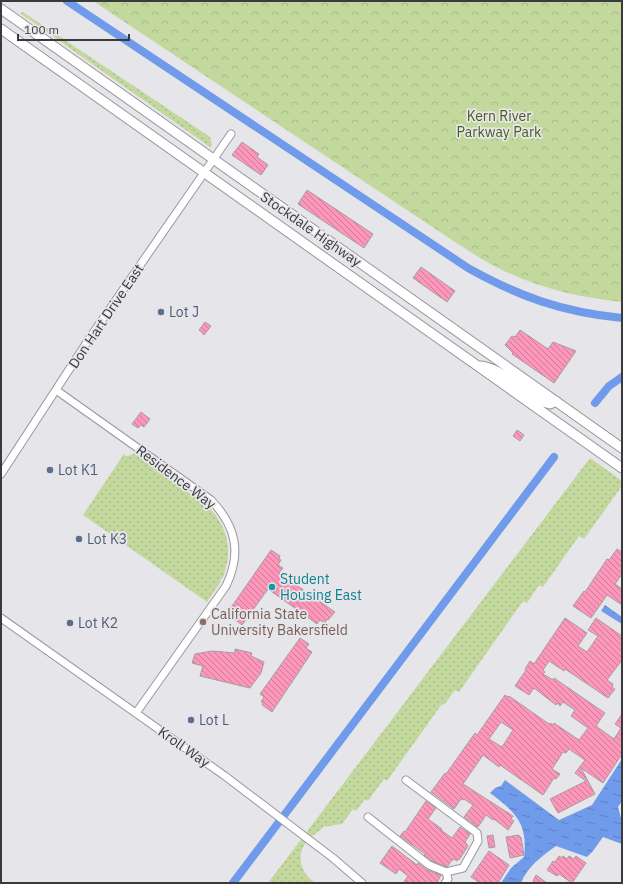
<svg xmlns="http://www.w3.org/2000/svg" width="623" height="884" font-family="'IBM Plex Sans',sans-serif">
	<style>
		.grass { fill: url(#grass-dots) }
		.park { fill: url(#park-crowns) }
		.water { fill: url(#water-ripples) }
		.lines { fill: none; stroke-linecap: round; stroke-linejoin: round }
		.canal { stroke: #6f9bea; stroke-width: 8 }
		.building { fill: url(#building-back-hatch); stroke: #a49fa1; fill-rule: evenodd }
		.minor-casing { stroke: #98989d; stroke-width: 9 }
		.major-casing { stroke: #98989d; stroke-width: 11 }
		.minor { stroke: #fff; stroke-width: 7 }
		.major { stroke: #fff; stroke-width: 9 }
		.service-dot { fill: #5c6f8a; stroke: #e6e5ea; stroke-width: 1.5 }
		.culture-dot { fill: #0f9aa8; stroke: #e6e5ea; stroke-width: 1.5 }
		.education-dot { fill: #8d6e63; stroke: #e6e5ea; stroke-width: 1.5 }
		.labels { text-anchor: middle; stroke-width: 3.5; stroke-linejoin: round; paint-order: stroke }
		.park-label { font-size: 14px; fill: #4a5e1c; stroke: #e6e5ea }
		.street-label { font-size: 14px; fill: #3a3a3c; stroke: #e6e5ea }
		.service-label { font-size: 14px; fill: #4e5e75; stroke: #e6e5ea; text-anchor: start }
		.culture-label { font-size: 14px; fill: #0d838f; stroke: #e6e5ea; text-anchor: start }
		.education-label { font-size: 14px; fill: #785e54; stroke: #e6e5ea; text-anchor: start }
	</style>
	<defs>
		<pattern id="grass-dots" width="8" height="8" patternUnits="userSpaceOnUse"><rect width="8" height="8" fill="#c2d89d"/><path d="M2 2h.1M6 6h.1" fill="none" stroke="#a7ba88" stroke-width="1.8" stroke-linecap="round"/></pattern>
		<pattern id="park-crowns" width="20" height="18" patternUnits="userSpaceOnUse"><rect width="20" height="18" fill="#c2d89d"/><path d="M2 6a3 3 0 1 1 6 0M12 15a3 3 0 1 1 6 0" fill="none" stroke="#a7ba88"/></pattern>
		<pattern id="water-ripples" width="26" height="14" patternUnits="userSpaceOnUse"><rect width="26" height="14" fill="#6f9bea"/><path d="M2 4q2-2 4 0t4 0M15 11q2-2 4 0t4 0" fill="none" stroke="#5c7fbf"/></pattern>
		<pattern id="building-back-hatch" width="6" height="6" patternUnits="userSpaceOnUse"><rect width="6" height="6" fill="#fc97ba"/><path d="M-1 5l2 2M0 0l6 6M5-1l2 2" fill="none" stroke="#cd7c98"/></pattern>
	</defs>
	<rect width="100%" height="100%" fill="#e6e5ea"/>
	<path class="grass" d="M23,12L210,137L212,145L210,147L20,13Z
		M134,453L207,506C225,522 233,547 225,570C224,575 223,579 219,580L221,581L207,602L83,515L124,454L126,456L132,455Z
		M590,458L622,481V486L584,539L579,536L543,587L539,585L527,603L523,601L459,692L455,690L444,705L442,704L387,781L384,779L368,801L365,799L356,811L353,809L342,824L323,827C319,833 312,834 307,841C295,855 301,875 316,883H268Z"/>
	<path class="park" d="M93,1H622V302C581,298 538,288 500,269C486,262 472,253 458,244Z"/>
	<path class="water" d="M605,605L622,617V624L601,611Z
		M622,759V801L618,807L622,822V844L603,837L593,851L587,857L556,846C542,856 527,867 521,883H501L511,868L524,857C528,824 516,812 490,793L495,788L501,786L505,780L559,820L592,805Z"/>
	<g class="lines">
		<path class="canal" d="M67,1L468,268C520,297 562,312 622,318
			M595,403L609,386L622,377
			M233,883L554,457"/>
	</g>
	<path class="building" d="M242,142L259,154L257,157L268,165L261,175L232,155Z
		M307,190L373,234L364,248L298,204Z
		M421,267L455,291L447,302L413,278Z
		M205,322L211,326L204,335L199,330Z
		M520,330L548,349L553,342L576,351L554,383L512,354L513,353L505,345L512,336L515,337Z
		M141,412L150,419L144,427L141,425L138,428L132,424Z
		M517,430L524,435L520,441L513,436Z
		M617,549L622,552V574L615,584L622,589V605L607,595L591,618L573,606L584,591L585,592L607,559L609,560Z
		M271,550L280,556L279,559L281,560L278,565L283,568L279,573L335,612L328,620L327,619L325,623L320,620L317,624L268,589L242,625L233,618L236,614L230,609Z
		M565,618L587,633L578,646L587,652L598,636L588,630L596,618L622,636V660L607,680L613,684L612,687L615,689L608,698L565,669L564,671L549,661L543,670L545,672L543,674L553,680L554,678L605,713L596,726L614,739L621,728L615,724L622,714V754L603,783L581,768L595,794L558,813L550,799L586,781L575,773L585,760L569,749L566,753L563,752L552,769L560,774L556,779L554,778L543,795L500,765L499,767L483,755L463,784L513,816L511,819L514,821L508,830L494,819L493,820L486,815L478,827L476,826L464,817L473,805L464,799L463,800L461,799L454,809L431,792L445,773L446,774L475,733L477,735L505,695L508,697L509,696L549,724L550,723L553,725L554,723L579,740L588,728L571,716L575,710L563,702L560,706L557,703L556,705L534,688L529,695L515,686L526,670L525,669L530,661L534,664ZM501,722L513,730L502,747L489,739Z
		M300,638L309,644L306,648L312,652L272,712L262,705L263,703L261,702L264,697L260,694Z
		M235,649L252,653L251,656L264,662L261,673L250,688L200,676L203,666L192,663L195,654L212,651L235,653Z
		M426,801L436,808L428,819L442,829L441,830L452,838L460,827L470,834L465,842L468,846L459,860L458,859L457,861L454,859L453,860H452L447,867L432,861L424,855L425,854L400,836L404,831L405,832Z
		M493,835L495,847L489,848L487,836Z
		M519,835V837H521L524,855L510,858L506,837Z
		M392,846L417,865L418,863L427,870L441,875L437,883H403L408,876L399,869L396,874L380,863Z
		M489,851L509,865L498,883H480L471,877Z
		M559,856L562,858L563,856L567,859L569,856L574,859L576,856L586,863L572,883L559,874L557,876L547,870L553,861L555,862Z
		M536,875L547,883H536L533,881Z"/>
	<g class="lines">
		<g class="minor-casing">
			<path id="minor" d="M56,390L211,500C236,526 242,553 226,586L136,713
				M1,474L91,336L231,134
				M1,618L225,776L333,858L362,883
				M368,817L429,865L446,872L463,868L478,841L477,833L406,780
				M445,883L448,879L446,872"/>
		</g>
		<g class="major-casing">
			<path id="major" d="M1,9L622,448
				M1,29L622,468
				M481,366C504,370 523,390 543,402L550,404L556,401"/>
		</g>
		<use href="#minor" class="minor"/>
		<use href="#major" class="major"/>
	</g>
	<g class="service-dot">
		<circle cx="161" cy="312" r="4"/>
		<circle cx="50" cy="470" r="4"/>
		<circle cx="79" cy="539" r="4"/>
		<circle cx="70" cy="623" r="4"/>
		<circle cx="191" cy="720" r="4"/>
	</g>
	<circle class="culture-dot" cx="272" cy="587" r="4"/>
	<circle class="education-dot" cx="203" cy="622" r="4"/>
	<g class="labels">
		<g class="park-label">
			<text x="499" y="121">Kern River<tspan x="499" dy="16">Parkway Park</tspan></text>
		</g>
		<g class="street-label">
			<text transform="translate(311 229) rotate(35)" y="5">Stockdale Highway</text>
			<text transform="translate(106 316) rotate(-56)" y="5">Don Hart Drive East</text>
			<text transform="translate(176 477) rotate(37)" y="5">Residence Way</text>
			<text transform="translate(184 747) rotate(35)" y="5">Kroll Way</text>
		</g>
		<g class="service-label">
			<text x="169" y="317">Lot J</text>
			<text x="58" y="475">Lot K1</text>
			<text x="87" y="544">Lot K3</text>
			<text x="78" y="628">Lot K2</text>
			<text x="199" y="725">Lot L</text>
		</g>
		<g class="culture-label">
			<text x="280" y="584">Student<tspan x="280" dy="16">Housing East</tspan></text>
		</g>
		<g class="education-label">
			<text x="211" y="619">California State<tspan x="211" dy="16">University Bakersfield</tspan></text>
		</g>
	</g>
	<rect width="623" height="884" fill="none" stroke="#3a3a3c" stroke-width="4"/>
	<path d="M18 34v6h111v-6" fill="none" stroke="#3a3a3c" stroke-width="2"/>
	<text x="24" y="34" font-size="12" fill="#3a3a3c" stroke="#e6e5ea" stroke-width="3" paint-order="stroke">100 m</text>
</svg>
